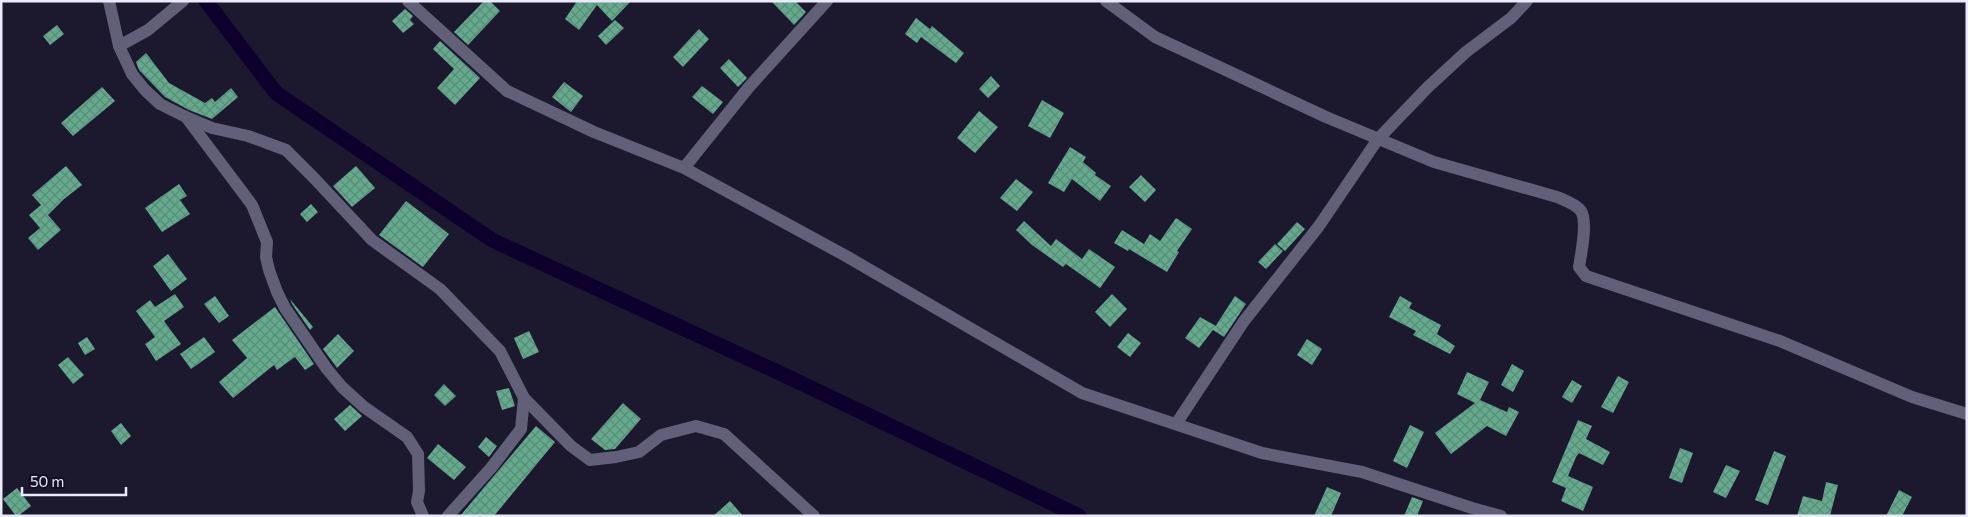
<svg xmlns="http://www.w3.org/2000/svg" width="1968" height="517" font-family="Commissioner,sans-serif">
	<style>
		.lines { fill: none; stroke-linecap: round; stroke-linejoin: round }
		.canal { stroke: #0e002c; stroke-width: 15 }
		.building { fill: url(#building-cross-hatch) }
		.minor { stroke: #625f78; stroke-width: 12 }
		.tertiary { stroke: #625f78; stroke-width: 12 }
	</style>
	<defs>
		<pattern id="building-cross-hatch" width="8" height="8" patternUnits="userSpaceOnUse" patternTransform="scale(1.25)"><rect width="8" height="8" fill="#63ab8c"/><path d="M0 0l8 8M0 8l8-8" fill="none" stroke="#5a8d78"/></pattern>
	</defs>
	<rect width="100%" height="100%" fill="#1c192f"/>
	<g class="lines">
		<path class="canal" d="M206,1L276,93L492,240L784,375L1079,516"/>
	</g>
	<path class="building" d="M484,1H490L500,11L468,45L454,32Z
		M577,1H631L612,21L597,5L579,30L565,19Z
		M771,1H795L806,12L794,25Z
		M405,9L413,16L410,20L414,24L403,33L392,21Z
		M916,18L930,29L932,26L964,53L956,63L921,37L917,43L905,34Z
		M615,20L624,28L606,45L598,36Z
		M57,25L64,34L50,45L43,36Z
		M699,29L709,39L683,67L673,57Z
		M440,41L480,78L455,105L437,88L454,69L433,49Z
		M146,53L169,83L205,103L212,98L215,102L231,88L238,97L212,119L189,110L165,97L139,70L136,62Z
		M729,59L747,78L738,87L720,68Z
		M991,76L1000,86L988,98L979,89Z
		M564,82L583,96L571,112L552,97Z
		M702,86L723,102L713,114L692,97Z
		M102,87L115,101L73,136L61,123Z
		M1042,100L1064,113L1050,138L1028,126Z
		M979,111L998,127L975,153L957,138Z
		M1070,147L1086,157L1083,162L1096,173L1095,175L1111,186L1100,201L1072,179L1064,192L1048,183Z
		M66,166L82,185L64,199L48,215L61,230L38,250L28,238L40,228L29,215L41,205L32,195Z
		M356,166L375,188L352,207L333,186Z
		M1141,175L1156,190L1145,202L1129,187Z
		M1016,179L1033,192L1017,211L1000,198Z
		M179,184L187,196L180,200L190,214L162,232L145,208Z
		M406,201L449,234L423,267L379,235Z
		M311,204L318,212L307,222L300,214Z
		M1176,218L1192,229L1177,251L1179,252L1167,272L1129,249L1128,251L1114,243L1122,230L1144,244L1150,234L1160,241Z
		M1024,221L1051,246L1056,239L1082,259L1089,249L1115,267L1100,288L1066,264L1063,267L1032,245L1016,230Z
		M1297,222L1305,229L1285,251L1277,244Z
		M1275,244L1283,251L1266,269L1258,262Z
		M168,254L187,279L171,291L153,266Z
		M175,294L184,307L164,321L181,344L156,361L145,344L155,337L136,311L150,300L155,307Z
		M1112,294L1127,309L1110,327L1095,312Z
		M215,296L229,316L219,323L204,304Z
		M1235,296L1246,304L1224,337L1213,330Z
		M1400,296L1412,303L1409,308L1441,325L1437,334L1455,346L1450,354L1413,335L1416,331L1389,317Z
		M290,299L313,327L310,330L292,304Z
		M275,307L314,364L305,370L295,357L277,370L274,365L233,398L219,382L247,358L232,340Z
		M1200,317L1216,326L1199,348L1185,338Z
		M529,331L539,352L523,359L514,338Z
		M1128,333L1141,343L1130,357L1117,347Z
		M338,334L354,351L337,368L323,349Z
		M87,337L95,349L85,355L78,343Z
		M204,337L215,352L191,369L180,354Z
		M1307,339L1322,349L1312,365L1297,355Z
		M68,357L84,375L73,384L58,365Z
		M1512,364L1524,371L1513,392L1501,385Z
		M1467,372L1489,382L1480,400L1507,412L1509,407L1519,412L1506,436L1487,426L1451,454L1435,433L1475,403L1457,394Z
		M1618,376L1629,382L1613,413L1601,407Z
		M1572,380L1582,386L1572,403L1562,397Z
		M444,384L456,396L445,406L434,395Z
		M509,388L515,406L502,410L496,391Z
		M623,403L641,419L615,449L605,450L591,439Z
		M350,405L362,416L345,431L334,419Z
		M1578,420L1592,426L1586,439L1610,452L1603,465L1579,453L1576,457L1568,476L1593,487L1583,511L1561,501L1566,488L1552,482Z
		M121,423L131,436L121,445L111,431Z
		M1410,425L1424,432L1407,468L1393,461Z
		M536,426L555,442L494,516H460Z
		M486,437L497,446L489,457L478,447Z
		M438,444L466,467L454,480L427,458Z
		M1680,448L1693,453L1682,483L1669,478Z
		M1774,451L1786,456L1768,505L1755,500Z
		M1726,465L1740,471L1726,498L1713,492Z
		M1826,482L1838,485L1830,516H1797L1803,496L1822,501Z
		M1327,487L1341,493L1331,516H1314Z
		M17,488L31,506L18,516H16L3,499Z
		M1899,490L1912,497L1902,516H1886Z
		M1412,497L1423,501L1417,516H1404Z
		M730,501L743,516H713Z"/>
	<g class="lines">
		<path class="minor" d="M408,1L507,91L594,132L684,168L846,256L1082,393L1262,453L1362,472L1472,508L1501,516
			M1106,1L1155,37L1326,117L1434,162L1557,197C1564,200 1576,204 1581,211C1588,222 1581,254 1579,267L1586,276L1780,341L1912,397L1967,414
			M119,46L148,30L183,1
			M186,117L252,205L267,242L266,257L269,270L277,292L285,308L327,369L342,387L364,407L407,437L418,454L419,491L417,502L423,516
			M684,168L749,87L827,1
			M1176,424L1244,321L1319,226L1378,139L1428,87L1466,52L1511,18L1527,1
			M448,516L491,468L521,429L524,398"/>
		<path class="tertiary" d="M109,1L119,46L132,74L145,90L160,104L186,117L212,128L248,136L286,150L314,178L372,240L440,289L500,351L524,398L571,446L590,460L616,457L639,452L661,435L696,426L724,434L814,516"/>
	</g>
	<rect width="1968" height="517" fill="none" stroke="#ebeafa" stroke-width="5"/>
	<path d="M22 487v8h104v-8" fill="none" stroke="#ebeafa" stroke-width="2.5"/>
	<text x="30" y="487" font-size="15" fill="#ebeafa" stroke="#130f25" stroke-width="4" paint-order="stroke">50 m</text>
</svg>
